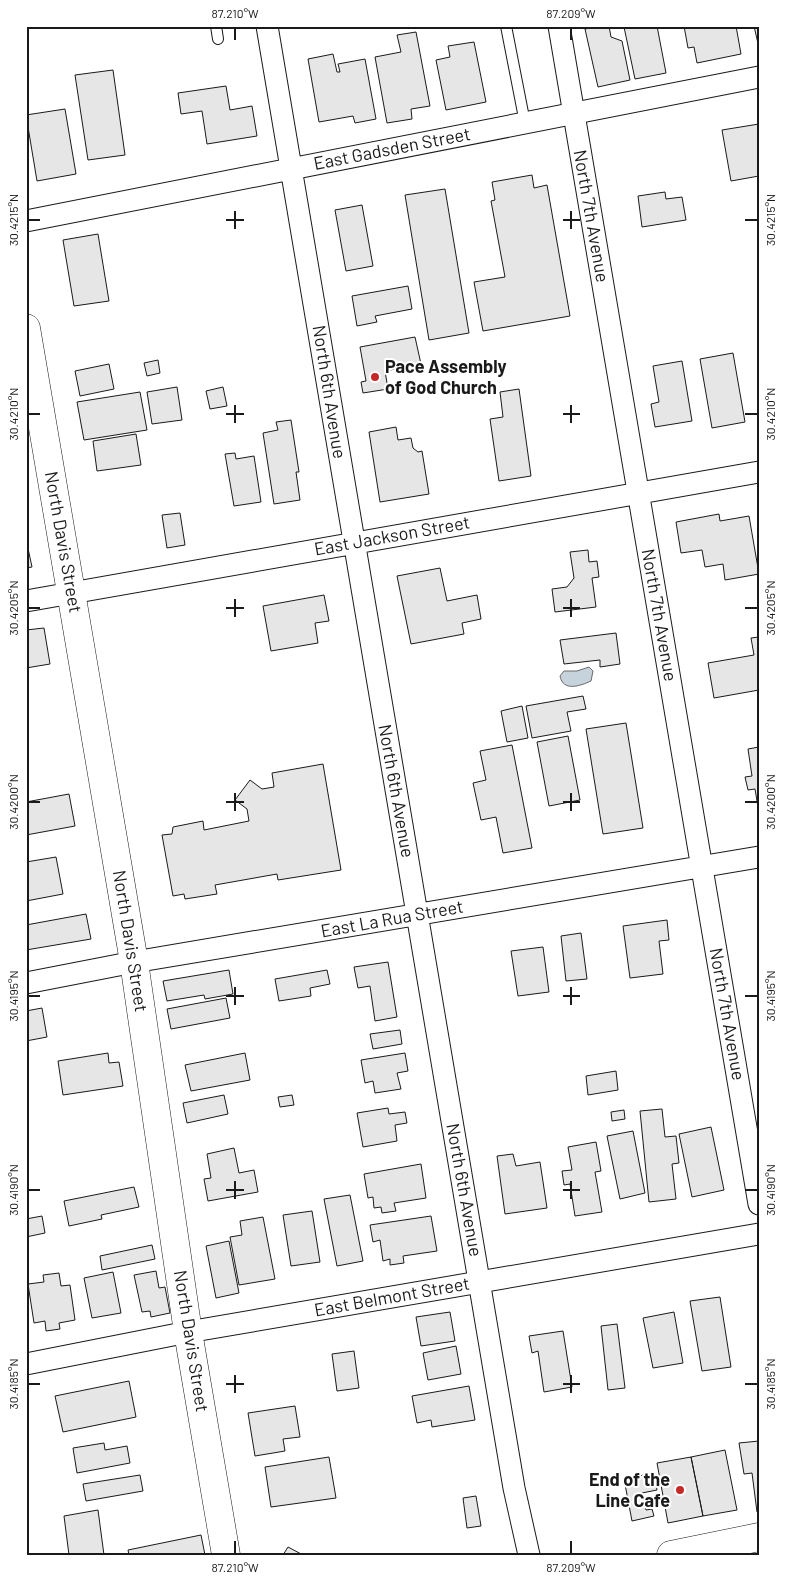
<svg xmlns="http://www.w3.org/2000/svg" width="785" height="1581" font-family="Barlow,sans-serif">
	<style>
		.water { fill: #c6d2dc; stroke: #6a6a6a }
		.building { fill: #e6e6e6; stroke: #1a1a1a }
		.lines { fill: none; stroke-linecap: round; stroke-linejoin: round }
		.lane-casing { stroke: #1a1a1a; stroke-width: 12 }
		.street-casing { stroke: #1a1a1a; stroke-width: 23 }
		.secondary-casing { stroke: #1a1a1a; stroke-width: 29 }
		.lane { stroke: #fff; stroke-width: 10 }
		.street { stroke: #fff; stroke-width: 21 }
		.secondary { stroke: #fff; stroke-width: 28 }
		.ticks { fill: none; stroke: #1a1a1a; stroke-width: 2 }
		.poi-dot { fill: #c62828; stroke: #fff; stroke-width: 2 }
		.labels { text-anchor: middle; stroke-width: 4; stroke-linejoin: round; paint-order: stroke }
		.street-label { font-size: 18px; fill: #1a1a1a; stroke: #fff }
		.poi-label { font-size: 18px; font-weight: bold; fill: #1a1a1a; stroke: #fff; text-anchor: start }
		.neatline { fill: none; stroke: #1a1a1a; stroke-width: 2 }
		.ticks-label { font-size: 12px; text-anchor: middle; fill: #1a1a1a }
	</style>
	<rect width="100%" height="100%" fill="#fff"/>
	<path class="water" d="M589,667L593,671L591,681C580,686 563,692 560,676L564,671H577Z"/>
	<path class="building" d="M601,26H609L611,37L622,41L630,80L598,87L585,29Z
		M657,26L666,73L635,79L624,27Z
		M684,26H736L741,54L697,63L694,47L688,48Z
		M754,26H759V48Z
		M416,32L430,106L411,109L412,119L387,123L375,57L401,52L397,35Z
		M474,42L486,102L446,110L436,60L450,57L448,46Z
		M333,54L337,72H340L338,64L365,59L376,119L355,123L353,116L319,122L308,59Z
		M113,70L125,155L88,160L75,75Z
		M226,86L230,110L252,106L257,136L207,144L202,111L181,114L178,93Z
		M65,109L76,174L37,181L26,115Z
		M759,124V176L731,181L722,130Z
		M532,175L534,188L547,185L570,316L483,331L474,282L505,277L491,201L495,200L492,182Z
		M445,189L469,333L429,340L405,195Z
		M665,192L666,199L682,197L686,220L642,227L638,196Z
		M362,205L373,266L346,271L335,210Z
		M98,234L109,301L74,306L63,240Z
		M408,286L412,309L375,316L377,322L357,326L352,296Z
		M415,337L421,364L385,371L388,389L363,393L361,382L366,381L360,347Z
		M733,353L745,422L712,428L700,359Z
		M158,360L160,373L147,376L144,363Z
		M682,361L692,421L655,427L651,404L659,402L653,366Z
		M109,364L114,389L80,396L75,371Z
		M177,387L182,420L152,424L147,392Z
		M223,387L227,406L210,409L206,391Z
		M519,389L531,476L499,481L490,419L503,417L500,392Z
		M140,392L147,430L84,440L77,402Z
		M291,420L299,472H296L300,500L274,504L263,433L278,430L276,422Z
		M396,427L398,440L411,438L413,448L418,452L422,451L429,494L380,502L369,432Z
		M136,434L141,465L97,471L93,441Z
		M235,453L236,459L254,456L261,502L234,506L225,454Z
		M180,513L185,545L167,548L162,515Z
		M719,514L720,521L749,516L759,574L725,580L723,564L705,567L702,550L681,553L676,522Z
		M26,539L32,567L26,568Z
		M588,550L589,562L597,561L599,577L592,578L596,607L555,612L552,589L567,587L574,578L570,552Z
		M440,568L447,601L477,595L481,619L462,623L464,634L411,644L397,576Z
		M324,595L329,621L315,623L318,643L271,651L263,606Z
		M44,628L50,664L26,668V630Z
		M616,633L620,664L600,667V660L564,664L560,640Z
		M759,637V690L714,698L708,663L754,655L751,638Z
		M583,696L586,709L567,712L571,731L532,738L526,706Z
		M522,706L528,738L507,742L501,711Z
		M626,723L643,828L603,834L586,729Z
		M568,736L580,800L549,806L537,742Z
		M512,745L532,848L503,853L496,817L481,820L473,783L486,780L480,751Z
		M759,747V807H758L755,789L748,790L745,777L752,776L748,749Z
		M323,764L341,870L278,880L277,874L215,885L217,894L185,899L184,894L173,896L162,835L172,834L173,827L203,821L204,830L249,821L247,809L235,800L250,780L262,789L274,787L272,773Z
		M69,794L75,826L26,835V802Z
		M56,857L63,894L26,901V862Z
		M86,914L91,939L26,950V925Z
		M667,920L669,940L659,941L663,974L630,978L623,926Z
		M581,933L587,979L566,981L561,936Z
		M543,947L549,992L518,996L511,951Z
		M388,962L397,1017L375,1021L370,986L358,988L354,967Z
		M229,970L233,994L205,999L204,995L167,1001L163,981Z
		M327,970L330,984L310,988L311,996L279,1001L275,979Z
		M226,998L230,1018L171,1029L167,1009Z
		M42,1008L47,1037L26,1041V1011Z
		M400,1030L402,1044L373,1049L370,1034Z
		M108,1053L109,1063L119,1062L123,1086L63,1095L58,1061Z
		M245,1053L250,1080L191,1091L185,1065Z
		M405,1053L408,1071L397,1073L401,1089L375,1093L373,1081L365,1083L361,1060Z
		M616,1071L618,1090L588,1095L586,1076Z
		M224,1095L228,1114L187,1123L183,1103Z
		M292,1095L294,1105L280,1107L278,1097Z
		M388,1108L389,1114L405,1112L407,1123L395,1125L397,1141L363,1147L357,1113Z
		M662,1109L665,1137L676,1136L679,1163L672,1164L676,1199L649,1202L640,1111Z
		M624,1110L625,1119L612,1121L611,1112Z
		M711,1127L724,1190L692,1197L679,1134Z
		M633,1131L645,1193L620,1199L607,1136Z
		M596,1142L601,1171L595,1172L602,1212L575,1216L570,1184L564,1185L562,1171L572,1170L568,1147Z
		M234,1148L239,1173L254,1170L258,1192L208,1201L204,1179L211,1178L207,1154Z
		M513,1154L516,1166L540,1162L547,1208L505,1214L497,1156Z
		M421,1164L426,1198L394,1203L396,1211L382,1213L381,1207L374,1208L373,1197L368,1198L364,1174Z
		M134,1187L139,1207L101,1215L102,1219L69,1226L64,1201Z
		M350,1195L363,1261L337,1266L324,1199Z
		M312,1211L320,1262L291,1266L283,1215Z
		M42,1216L45,1233L26,1237V1219Z
		M431,1216L437,1251L403,1256L404,1263L390,1265V1259L383,1261L380,1240L373,1242L370,1225Z
		M263,1217L275,1279L239,1285L230,1237L242,1235L240,1221Z
		M229,1241L239,1293L216,1298L206,1246Z
		M152,1245L155,1259L102,1270L100,1256Z
		M156,1271L159,1288L165,1287L170,1313L151,1317L150,1311L142,1312L134,1275Z
		M113,1272L121,1313L92,1318L84,1278Z
		M59,1273L61,1286L70,1285L75,1320L59,1323L60,1329L46,1331L45,1321L34,1323L28,1284L44,1282L43,1275Z
		M720,1297L731,1367L702,1371L690,1301Z
		M450,1312L455,1341L421,1346L416,1317Z
		M674,1312L683,1363L653,1368L643,1318Z
		M617,1324L625,1388L608,1390L601,1326Z
		M563,1331L572,1387L544,1392L538,1351L532,1353L529,1336Z
		M456,1346L461,1374L428,1380L423,1353Z
		M354,1351L359,1388L337,1391L332,1354Z
		M129,1381L136,1417L63,1432L55,1396Z
		M469,1386L475,1420L432,1427L431,1420L417,1423L412,1396Z
		M295,1406L300,1437L283,1439L285,1451L255,1456L248,1413Z
		M759,1441V1512H757L752,1473L744,1474L739,1443Z
		M104,1443L105,1450L127,1446L130,1463L77,1473L73,1448Z
		M725,1450L737,1510L703,1516L691,1457Z
		M329,1457L336,1498L271,1507L265,1467Z
		M691,1457L703,1516L668,1523L657,1463Z
		M654,1473L657,1490L642,1493L646,1510L652,1509L654,1516L632,1521L624,1479Z
		M140,1475L143,1491L86,1501L83,1484Z
		M476,1496L481,1526L467,1528L463,1498Z
		M98,1510L104,1555H69L64,1516Z
		M201,1535L205,1555H129L128,1550Z
		M288,1547L303,1555H283Z"/>
	<g class="lines">
		<g class="lane-casing">
			<path id="lane" d="M216,26L218,39
				M506,26L525,123"/>
		</g>
		<g class="street-casing">
			<path id="street" d="M267,26L514,1488L529,1555
				M559,26L759,1204
				M26,221L759,77
				M26,601L759,472
				M26,983L134,962L759,857
				M26,1364L188,1332L759,1234"/>
		</g>
		<g class="secondary-casing">
			<path id="secondary" d="M26,328L134,962L188,1332L226,1555
				M671,1555L759,1537"/>
		</g>
		<use href="#lane" class="lane"/>
		<use href="#street" class="street"/>
		<use href="#secondary" class="secondary"/>
	</g>
	<path class="ticks" d="M235,28V40M571,28V40M235,211V229M571,211V229M28,220H40M226,220H244M563,220H580M745,220H758M235,405V423M571,405V423M28,414H40M226,414H244M563,414H580M745,414H758M235,599V617M571,599V617M28,608H40M226,608H244M563,608H580M745,608H758M235,793V811M571,793V811M28,802H40M226,802H244M563,802H580M745,802H758M235,987V1005M571,987V1005M28,996H40M226,996H244M563,996H580M745,996H758M235,1181V1199M571,1181V1199M28,1190H40M226,1190H244M563,1190H580M745,1190H758M235,1375V1393M571,1375V1393M28,1384H40M226,1384H244M563,1384H580M745,1384H758M235,1541V1554M571,1541V1554"/>
	<g class="poi-dot">
		<circle cx="375" cy="377" r="5"/>
		<circle cx="680" cy="1490" r="5"/>
	</g>
	<g class="labels">
		<g class="street-label">
			<text transform="translate(392 149) rotate(-11)" y="6">East Gadsden Street</text>
			<text transform="translate(591 216) rotate(80)" y="6">North 7th Avenue</text>
			<text transform="translate(329 392) rotate(81)" y="6">North 6th Avenue</text>
			<text transform="translate(392 536) rotate(-10)" y="6">East Jackson Street</text>
			<text transform="translate(63 542) rotate(80)" y="6">North Davis Street</text>
			<text transform="translate(659 615) rotate(80)" y="6">North 7th Avenue</text>
			<text transform="translate(396 791) rotate(80)" y="6">North 6th Avenue</text>
			<text transform="translate(392 919) rotate(-10)" y="6">East La Rua Street</text>
			<text transform="translate(130 941) rotate(81)" y="6">North Davis Street</text>
			<text transform="translate(727 1014) rotate(80)" y="6">North 7th Avenue</text>
			<text transform="translate(464 1190) rotate(80)" y="6">North 6th Avenue</text>
			<text transform="translate(392 1297) rotate(-10)" y="6">East Belmont Street</text>
			<text transform="translate(191 1341) rotate(81)" y="6">North Davis Street</text>
		</g>
		<g class="poi-label">
			<text x="385" y="373">Pace Assembly<tspan x="385" dy="21">of God Church</tspan></text>
			<text x="670" y="1486" text-anchor="end">End of the<tspan x="670" dy="21">Line Cafe</tspan></text>
		</g>
	</g>
	<rect width="785" height="1581" fill="none" stroke="#ffffff" stroke-width="55"/>
	<rect x="28" y="28" width="730" height="1526" class="neatline"/>
	<g class="ticks-label">
		<text x="235" y="18">87.210°W</text>
		<text x="571" y="18">87.209°W</text>
		<text transform="translate(14 220) rotate(-90)" y="4">30.4215°N</text>
		<text transform="translate(771 220) rotate(-90)" y="4">30.4215°N</text>
		<text transform="translate(14 414) rotate(-90)" y="4">30.4210°N</text>
		<text transform="translate(771 414) rotate(-90)" y="4">30.4210°N</text>
		<text transform="translate(14 608) rotate(-90)" y="4">30.4205°N</text>
		<text transform="translate(771 608) rotate(-90)" y="4">30.4205°N</text>
		<text transform="translate(14 802) rotate(-90)" y="4">30.4200°N</text>
		<text transform="translate(771 802) rotate(-90)" y="4">30.4200°N</text>
		<text transform="translate(14 996) rotate(-90)" y="4">30.4195°N</text>
		<text transform="translate(771 996) rotate(-90)" y="4">30.4195°N</text>
		<text transform="translate(14 1190) rotate(-90)" y="4">30.4190°N</text>
		<text transform="translate(771 1190) rotate(-90)" y="4">30.4190°N</text>
		<text transform="translate(14 1384) rotate(-90)" y="4">30.4185°N</text>
		<text transform="translate(771 1384) rotate(-90)" y="4">30.4185°N</text>
		<text x="235" y="1572">87.210°W</text>
		<text x="571" y="1572">87.209°W</text>
	</g>
</svg>
